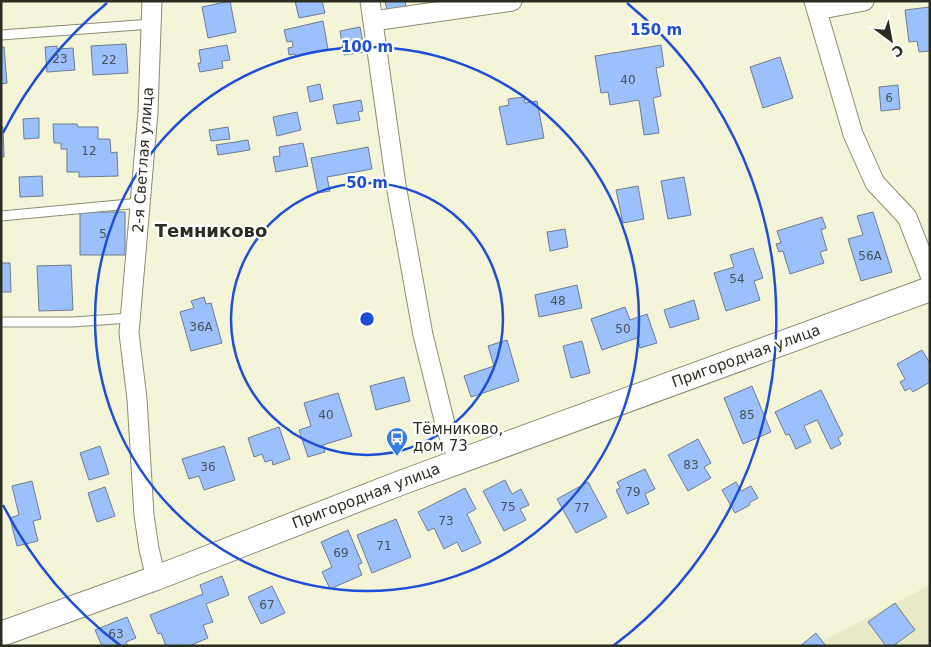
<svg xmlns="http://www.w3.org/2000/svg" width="931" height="647" font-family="'DejaVu Sans',sans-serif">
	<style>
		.built { fill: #e8eac6 }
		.building { fill: #9bc0fc; stroke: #6e7c93 }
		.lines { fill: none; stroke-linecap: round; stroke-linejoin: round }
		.service-casing { stroke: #8b8c72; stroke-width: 11 }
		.minor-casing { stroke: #8b8c72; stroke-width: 21 }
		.tertiary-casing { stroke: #8b8c72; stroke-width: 26 }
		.service { stroke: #fff; stroke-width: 9 }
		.minor { stroke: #fff; stroke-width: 19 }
		.tertiary { stroke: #fff; stroke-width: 24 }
		.ring { fill: none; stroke: #1d4ed8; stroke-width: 2.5 }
		.labels { text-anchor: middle; stroke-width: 4.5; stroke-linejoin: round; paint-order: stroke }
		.number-label { font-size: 12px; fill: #485258 }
		.street-label { font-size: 15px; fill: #2c2d22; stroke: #fff }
		.poi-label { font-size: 15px; fill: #2c2d22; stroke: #fff; text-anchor: start }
		.quarter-label { font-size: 18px; font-weight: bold; fill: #2c2d22; stroke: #fff }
		.centre { fill: #1d4ed8; stroke: #fff; stroke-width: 2.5 }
		.ring-label { font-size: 15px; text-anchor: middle; font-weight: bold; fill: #1d4ed8; stroke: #fff; stroke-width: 4.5; stroke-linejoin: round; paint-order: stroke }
	</style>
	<rect width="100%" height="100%" fill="#f4f5d8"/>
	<path class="built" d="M930,585V646H800L823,641Z"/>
	<path class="building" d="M230,1L236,32L208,38L202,7Z
		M295,1H322L325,13L299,18Z
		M385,1H405L406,7L387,10Z
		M930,7V51L919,52L917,41L909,42L905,10Z
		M323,21L328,49L295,56V54L289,55L288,48L293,47L292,41L287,42L284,30Z
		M360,27L365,52L344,55L340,31Z
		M126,44L128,73L93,75L91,46Z
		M227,45L230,60L222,61L223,68L200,72L198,63H201L199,50Z
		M661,45L664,66L656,68L661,96L653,98L659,133L644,135L639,100L610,105L608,92L601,93L595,56Z
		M57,46V49L73,48L75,70L47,72L45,47Z
		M1,47H4L7,83L1,84Z
		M780,57L793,98L763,108L750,67Z
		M320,84L323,99L310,102L307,87Z
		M898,85L900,109L881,111L879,87Z
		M524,97L525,103L537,101L544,138L507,145L499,107L509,105L508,99Z
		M361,100L363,111L358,112L360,120L337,124L333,105Z
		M297,112L301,130L277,136L273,117Z
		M39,118V138L24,139L23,119Z
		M53,124H77L78,127H98V139H110L111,153L117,152L118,176L79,177V172H67V149H61V143H54Z
		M1,127H3L4,157H1Z
		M228,127L230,139L211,141L209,130Z
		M248,140L250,150L218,155L216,145Z
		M303,143L308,166L276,172L273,157L280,156L279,147Z
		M368,147L372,169L327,177L330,191L318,193L311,158Z
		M42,176L43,196L20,197L19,177Z
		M684,177L691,215L668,219L661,181Z
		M638,186L644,219L623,223L616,190Z
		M80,212H125V255H80Z
		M873,212L892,272L861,281L848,239L863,235L857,216Z
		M822,217L826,228L821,230L827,250L820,252L824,263L790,274L783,251L779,252L776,244L781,243L777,231Z
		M565,229L568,247L550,251L547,232Z
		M753,248L763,278L754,281L760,300L726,311L714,273L734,267L730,255Z
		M1,263H10L11,292H1Z
		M71,265L73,310L39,311L37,266Z
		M577,285L582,308L539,317L535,295Z
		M204,297L206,304L211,303L222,343L191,351L180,312L194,308L191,301Z
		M694,300L699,319L670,328L664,310Z
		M625,307L630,320L647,314L657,343L640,348L637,338L602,350L591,319Z
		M507,340L519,381L471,397L464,376L494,366L488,346Z
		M582,341L590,373L571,378L563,346Z
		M922,350L930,363V382L913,392L910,388L905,391L900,382L905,379L897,364Z
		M404,377L410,401L376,410L370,386Z
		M752,386L771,432L743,444L724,398Z
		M821,390L843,435L838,438L841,444L831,449L817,420L804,426L811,442L796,449L789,434L786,435L775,412Z
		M338,393L352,436L323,445L325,452L308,457L299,430L311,426L304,403Z
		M279,427L290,459L273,465L272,460L265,462L262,454L254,457L248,438Z
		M698,439L711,463L704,467L711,478L688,491L668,455Z
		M100,446L109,474L89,480L80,453Z
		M224,446L235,480L204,490L199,476L189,479L182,459Z
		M645,469L655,489L645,494L649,504L627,514L616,490L620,488L617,482Z
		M505,480L512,494L521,489L529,505L520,509L526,520L504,531L483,491Z
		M32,481L41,519L33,521L38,541L17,546L10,518L19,515L12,486Z
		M588,482L607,517L576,533L557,499Z
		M736,482L741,491L751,486L758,498L749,503L750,505L735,513L722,490Z
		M105,487L115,516L97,522L88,493Z
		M465,488L476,509L467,514L481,543L462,552L457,542L444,549L434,528L428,531L418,512Z
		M396,519L411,557L372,573L357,535Z
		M348,530L362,563L358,565L362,575L330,589L322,572L332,567L321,542Z
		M222,576L229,595L206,604L213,622L203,625L208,638L189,646H166L161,633L158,634L150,615L203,594L200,585Z
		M272,586L285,613L261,624L248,597Z
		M895,603L915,630L893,646H886L868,622Z
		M127,617L136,638L126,642L128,646H102L95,630Z
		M816,633L826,646H800Z"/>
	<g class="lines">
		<g class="service-casing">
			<path id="service" d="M1,35L152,24
				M1,216L140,203
				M1,322H73L130,318"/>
		</g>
		<g class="minor-casing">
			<path id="minor" d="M152,1L148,112L129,333L137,399L144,515L149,549L156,578
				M370,1L396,185L423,335L446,428L459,461
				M814,1L853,134L875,183L907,217L930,275
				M817,10L864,1
				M373,21L512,1"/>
		</g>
		<g class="tertiary-casing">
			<path id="tertiary" d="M1,634L156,578L403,482L930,289"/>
		</g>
		<use href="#service" class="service"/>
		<use href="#minor" class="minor"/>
		<use href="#tertiary" class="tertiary"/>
	</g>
	<g class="ring">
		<circle cx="367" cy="319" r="136"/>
		<circle cx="367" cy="319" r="272"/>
		<path d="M121 646A409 409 0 0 1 3 505M3 133A409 409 0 0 1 107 3M627 3A409 409 0 0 1 613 646"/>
	</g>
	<defs>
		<g id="bus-pin" transform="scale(1.125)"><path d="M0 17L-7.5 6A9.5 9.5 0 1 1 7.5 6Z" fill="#357ae7" stroke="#fff"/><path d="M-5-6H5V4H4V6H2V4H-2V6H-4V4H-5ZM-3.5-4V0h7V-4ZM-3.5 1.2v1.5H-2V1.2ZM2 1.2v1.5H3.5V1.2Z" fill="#fff"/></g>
	</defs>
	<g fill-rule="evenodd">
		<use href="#bus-pin" x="397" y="438"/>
	</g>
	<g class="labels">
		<g class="number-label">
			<text x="60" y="63">23</text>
			<text x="109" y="64">22</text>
			<text x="628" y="84">40</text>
			<text x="889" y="102">6</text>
			<text x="89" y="155">12</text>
			<text x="103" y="238">5</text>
			<text x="870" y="260">56А</text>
			<text x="737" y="283">54</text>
			<text x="558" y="305">48</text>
			<text x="201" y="331">36А</text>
			<text x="623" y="333">50</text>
			<text x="326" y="419">40</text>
			<text x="747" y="419">85</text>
			<text x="691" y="469">83</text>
			<text x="208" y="471">36</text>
			<text x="633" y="496">79</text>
			<text x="508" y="511">75</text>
			<text x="582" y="512">77</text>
			<text x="446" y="525">73</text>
			<text x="384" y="550">71</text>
			<text x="341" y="557">69</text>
			<text x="267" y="609">67</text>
			<text x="116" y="638">63</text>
		</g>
		<g class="street-label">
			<text transform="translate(143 160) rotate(-86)" y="5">2-я Светлая улица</text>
			<text transform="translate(746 356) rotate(-20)" y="5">Пригородная улица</text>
			<text transform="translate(366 496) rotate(-21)" y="5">Пригородная улица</text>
		</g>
		<g class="poi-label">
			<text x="413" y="434">Тёмниково,<tspan x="413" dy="17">дом 73</tspan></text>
		</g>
		<g class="quarter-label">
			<text x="211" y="237">Темниково</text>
		</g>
	</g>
	<circle cx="367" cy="319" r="8" class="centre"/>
	<g class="ring-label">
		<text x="656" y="35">150 m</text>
		<text x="367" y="52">100 m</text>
		<text x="367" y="188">50 m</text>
	</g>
	<rect width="931" height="647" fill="none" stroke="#2c2d22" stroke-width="5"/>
	<g transform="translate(891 40) rotate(148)" stroke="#ffffff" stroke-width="4" paint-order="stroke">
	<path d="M0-4L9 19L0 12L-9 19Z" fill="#2c2d22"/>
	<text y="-8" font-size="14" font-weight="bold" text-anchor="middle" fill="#2c2d22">С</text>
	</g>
</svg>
